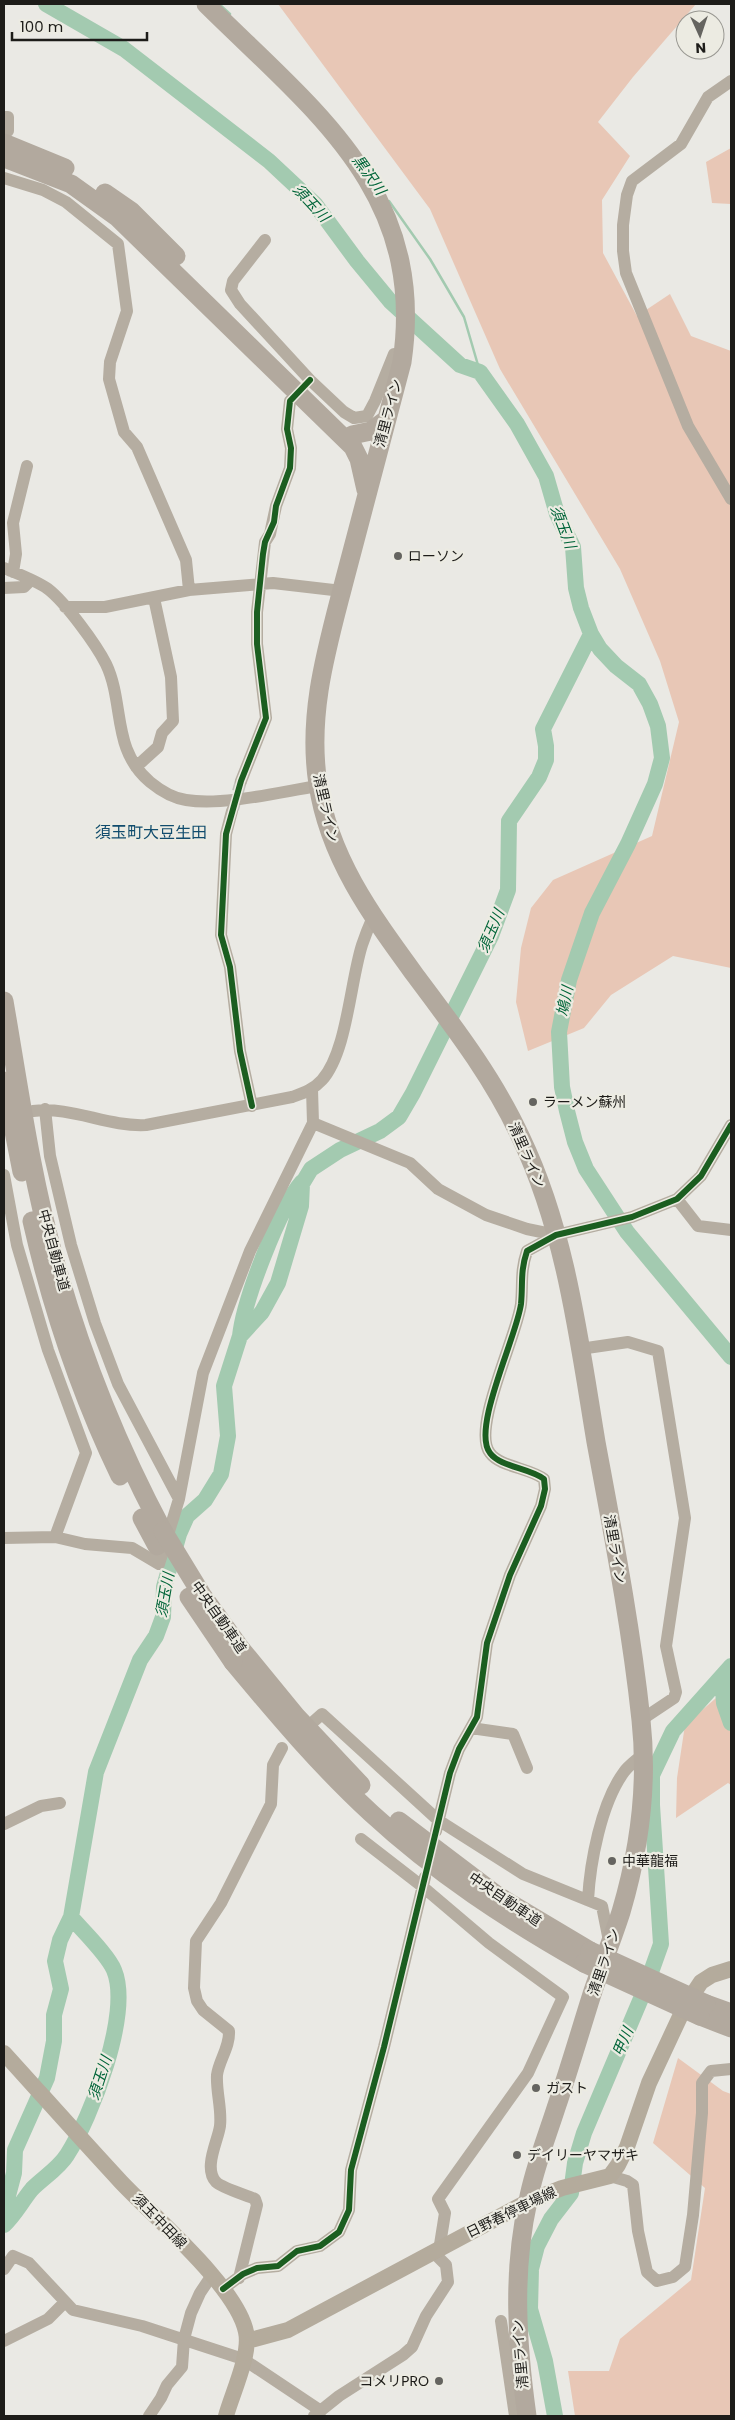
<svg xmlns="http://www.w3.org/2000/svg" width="735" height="2420" font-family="Poppins,'Noto Sans JP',sans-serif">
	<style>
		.forest { fill: #e8c7b6 }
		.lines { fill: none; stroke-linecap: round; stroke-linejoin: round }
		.stream { stroke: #a3cab0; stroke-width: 2.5 }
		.river { stroke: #a3cab0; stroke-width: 16 }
		.minor-tunnel { stroke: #c1c0bb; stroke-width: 12; stroke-dasharray: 12 6; stroke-linecap: butt }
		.minor { stroke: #b5ada1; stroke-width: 12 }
		.major { stroke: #b4ab9c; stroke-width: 16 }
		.highway { stroke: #b2a99e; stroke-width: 19 }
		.highway-bridge { stroke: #b2a99e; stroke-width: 19 }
		.cycleway-casing { stroke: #ecebe2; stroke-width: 9 }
		.cycleway { stroke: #1b5e20; stroke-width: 6 }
		.poi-dot { fill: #656460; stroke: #ecebe2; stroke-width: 2 }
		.labels { text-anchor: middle; stroke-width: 4.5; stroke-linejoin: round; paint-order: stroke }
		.street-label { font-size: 14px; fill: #1d1c19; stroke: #ecebe2 }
		.poi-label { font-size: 14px; fill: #1d1c19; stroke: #ecebe2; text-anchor: start }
		.water-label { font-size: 15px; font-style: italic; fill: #006539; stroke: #ecebe2 }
		.quarter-label { font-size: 16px; fill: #114c6d; stroke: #ecebe2 }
	</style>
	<rect width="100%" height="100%" fill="#eae9e4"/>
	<path class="forest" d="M278,4H696L633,77L598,122L630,156L602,200L603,253L637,316L670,294L691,336L731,351V968L673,956L611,995L584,1028L528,1051L516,1002L521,948L531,908L553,880L652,836L679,722L660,661L620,569L500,369L430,209Z
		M731,148V204L712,203L706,162Z
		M731,1685V1785L728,1783L676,1818L677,1778L685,1725Z
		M678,2058L723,2091L731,2094V2416H575L568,2371H609L620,2339L691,2280L705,2188L653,2143Z"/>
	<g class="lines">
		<path class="stream" d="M219,4L230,14
			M389,201L430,259L464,317L480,372"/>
		<path class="river" d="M46,4L124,49L269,161L315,204L357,261L390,301L460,365L480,372L517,424L546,476L557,514L573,547L576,588L581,608L591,634L600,649L616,666L639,684L650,704L658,726L662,758L655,784L628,844L592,913L569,980L559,1032L562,1087L567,1111L575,1142L586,1169L627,1232L731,1357
			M240,1336C244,1300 279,1208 302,1182
			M722,1677L724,1703L731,1723
			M4,2211L14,2173L15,2150L47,2078L54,2041V2015L61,1989L55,1961L60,1940L71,1917L96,1772L140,1660L156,1636L163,1617L164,1587L179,1534L187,1516L205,1500L221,1474L228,1436L224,1386L240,1336L262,1312L278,1283L301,1206L302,1184L311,1169L340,1150L380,1131L399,1117L413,1093L491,936L508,890L509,821L539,777L546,760V746L543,729L591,634
			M4,2225C15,2215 22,2201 32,2189C43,2178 59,2168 67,2155C91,2118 132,2013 114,1970C108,1955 82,1930 71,1917
			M555,2416L545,2361L530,2309L531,2269L537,2246L551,2219L571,2193L575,2163L584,2133L645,1989L661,1944L652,1805V1775L673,1731L731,1666"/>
		<path class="minor-tunnel" d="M233,809L241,781"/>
		<path class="minor" d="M731,81L708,97L681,144L632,181L627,195L623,225V251L626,273L688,426L731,499
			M4,117H8V131
			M4,178L43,190L66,202L118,244L127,311L110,362L109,379L124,432L137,447L186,560L189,590
			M265,240L233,281L231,290L240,304L310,380L344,412L354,418L367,416L375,401L394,354
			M4,568C18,574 35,580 48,589C65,602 96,644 106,664C125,704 111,749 150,782C161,791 172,798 186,800C224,806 279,792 318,786
			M13,572L16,554L13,523L27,466
			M4,588L24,587L31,580
			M65,607H105L189,590L273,583L342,591
			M136,767L158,747L162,733L173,721L171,677L154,598
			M241,781L266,718L257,644V612L265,542L270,534L276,506L290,468L291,448L287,429L290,401
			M232,811L226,834L221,935L230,967L240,1051L252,1106
			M45,1109L50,1156L71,1245L95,1323L118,1384L179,1499
			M33,1111C72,1106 107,1127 146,1125L292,1097C303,1093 313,1090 322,1080C347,1052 350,983 362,945C365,936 369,926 373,917
			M313,1123L410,1163L438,1189L486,1215L527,1229L556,1235
			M4,1175L17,1245L48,1350L86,1453L55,1537
			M677,1199L698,1226L731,1230
			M580,1349L628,1342L658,1351L685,1518L666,1646L676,1692L674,1698L641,1720
			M4,1538L55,1537L85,1544L132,1548L159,1564L179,1499L203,1373L250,1251L313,1123L312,1089
			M313,1722L322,1714L438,1820L523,1874L602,1906L609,1941
			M471,1728L513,1734L527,1768
			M4,1824L41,1806L60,1803
			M436,1831L450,1773L459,1749L477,1717L487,1643L510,1575L541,1506L545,1489L544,1479C530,1468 500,1467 490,1453C471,1429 517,1336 521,1304C523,1284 520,1272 527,1251L556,1235L632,1217L677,1199L701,1176L731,1125
			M588,1900C590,1863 601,1803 624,1772C629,1765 637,1760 643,1754
			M610,2176L627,2181L633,2185L638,2231L647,2272L657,2281L673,2277L685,2267L693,2215L702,2113V2083L711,2071L731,2069
			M4,2269L13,2256L29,2263L73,2310L142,2326L243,2359L321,2411
			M239,2278L257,2205L255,2199C246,2195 222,2188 216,2182C203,2168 218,2141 220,2126C222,2109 216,2092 217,2075C219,2060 230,2047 229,2031L203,2010L197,2001L194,1988L196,1941L221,1903L271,1804L273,1765L282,1748
			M223,2289L243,2274L257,2268L278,2266L297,2251L320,2246L339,2232L349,2210L351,2170L384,2047L425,1877
			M501,2321L515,2416
			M4,2341L48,2319L64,2303
			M149,2416L161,2398L167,2385L182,2367L184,2339L191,2313L200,2293L212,2275
			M314,2416L339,2396L403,2355L412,2347L426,2316L448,2282L446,2265L438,2257L445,2213L438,2199L528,2073L563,1997L489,1943L423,1887L361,1839"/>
		<path class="major" d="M4,2053C43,2096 82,2140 121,2182C155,2218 237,2287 246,2332C251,2354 232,2394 226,2416
			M247,2341L288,2330L527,2202L562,2188L610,2176L618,2165L627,2147L649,2083L685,2006L701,1982L712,1975L731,1969"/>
		<path class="highway" d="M206,4C314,111 427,192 402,362C383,435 363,508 344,582C327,648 307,714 318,784C329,858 372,916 415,975C454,1027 494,1079 521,1138C566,1232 579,1340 596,1442C613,1534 631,1626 641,1720C648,1784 639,1851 621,1912C612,1940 601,1967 592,1994C580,2032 569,2070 556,2108C546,2139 534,2169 528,2201C512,2273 517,2344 527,2416
			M4,143L65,168
			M4,158L71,184L117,217L353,447L359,459L366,490
			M105,193L131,211L176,256
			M352,435L371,431L386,420
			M4,1001C19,1088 31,1176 55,1261C81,1354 117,1445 163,1531
			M4,1081L22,1172
			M32,1221C52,1309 81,1395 120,1476
			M142,1518L157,1546
			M241,1649L296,1716L361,1785
			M233,1662C277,1715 321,1767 371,1813C436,1873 508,1920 584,1963
			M399,1821L498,1896L590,1951
			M706,2004L731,2013
			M700,2016L731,2028"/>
		<path class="highway-bridge" d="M163,1531L202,1595L241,1649
			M189,1597L233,1662
			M590,1951L706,2004
			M584,1963L700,2016"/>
		<g class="cycleway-casing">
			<path id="cycleway" d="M252,1106L240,1051L230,967L221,935L226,834L241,781L266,718L257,644V612L263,554L265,542L274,522L276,506L290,468L291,448L287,429L290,401L310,380
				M223,2289L243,2274L257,2268L278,2266L297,2251L320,2246L339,2232L349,2210L351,2170L384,2047L450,1773L459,1749L477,1717L487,1643L510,1575L541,1506L545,1489L544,1479C530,1468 500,1467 490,1453C471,1429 517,1336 521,1304C523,1284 520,1272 527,1251L556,1235L632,1217L677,1199L701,1176L731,1125"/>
		</g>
		<use href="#cycleway" class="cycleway"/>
	</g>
	<g class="poi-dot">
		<circle cx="398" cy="556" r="5"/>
		<circle cx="533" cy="1102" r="5"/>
		<circle cx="612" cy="1861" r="5"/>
		<circle cx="536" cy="2088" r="5"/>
		<circle cx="517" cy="2155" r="5"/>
		<circle cx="439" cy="2381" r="5"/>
	</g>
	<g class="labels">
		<g class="street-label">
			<text transform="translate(388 413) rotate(-75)" y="5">清里ライン</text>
			<text transform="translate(326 808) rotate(77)" y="5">清里ライン</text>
			<text transform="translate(527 1155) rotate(66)" y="5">清里ライン</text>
			<text transform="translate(54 1250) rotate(75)" y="5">中央自動車道</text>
			<text transform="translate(615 1549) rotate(80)" y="5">清里ライン</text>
			<text transform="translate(219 1617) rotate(55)" y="5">中央自動車道</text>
			<text transform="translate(505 1899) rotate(34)" y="5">中央自動車道</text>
			<text transform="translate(604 1962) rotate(-71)" y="5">清里ライン</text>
			<text transform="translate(511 2212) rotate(-26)" y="5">日野春停車場線</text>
			<text transform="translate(160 2221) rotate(46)" y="5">須玉中田線</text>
			<text transform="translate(520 2354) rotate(-95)" y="5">清里ライン</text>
		</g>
		<g class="poi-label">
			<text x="408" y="561">ローソン</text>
			<text x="543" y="1107">ラーメン蘇州</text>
			<text x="622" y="1866">中華龍福</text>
			<text x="546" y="2093">ガスト</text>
			<text x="527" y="2160">デイリーヤマザキ</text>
			<text x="429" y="2386" text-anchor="end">コメリPRO</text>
		</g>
		<g class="water-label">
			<text transform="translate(369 175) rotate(54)" y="5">黒沢川</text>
			<text transform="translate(311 203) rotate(47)" y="5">須玉川</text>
			<text transform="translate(563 527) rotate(69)" y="5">須玉川</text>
			<text transform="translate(491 931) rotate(-67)" y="5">須玉川</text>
			<text transform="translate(565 1001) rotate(-79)" y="5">鳩川</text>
			<text transform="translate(165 1595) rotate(-80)" y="5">須玉川</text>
			<text transform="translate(623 2042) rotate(-67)" y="5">甲川</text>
			<text transform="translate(100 2078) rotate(-72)" y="5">須玉川</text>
		</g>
		<g class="quarter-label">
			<text x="151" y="838">須玉町大豆生田</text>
		</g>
	</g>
	<rect width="735" height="2420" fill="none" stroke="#1d1c19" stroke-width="10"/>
	<g transform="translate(700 35) rotate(177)"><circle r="24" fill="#ecebe2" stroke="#999892"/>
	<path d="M0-4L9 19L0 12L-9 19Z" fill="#656460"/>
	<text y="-8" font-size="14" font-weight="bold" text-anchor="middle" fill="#1d1c19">N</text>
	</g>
	<path d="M12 32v8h135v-8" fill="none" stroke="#1d1c19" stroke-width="2.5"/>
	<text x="20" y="32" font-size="15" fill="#1d1c19" stroke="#ecebe2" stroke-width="4" paint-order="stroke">100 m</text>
</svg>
